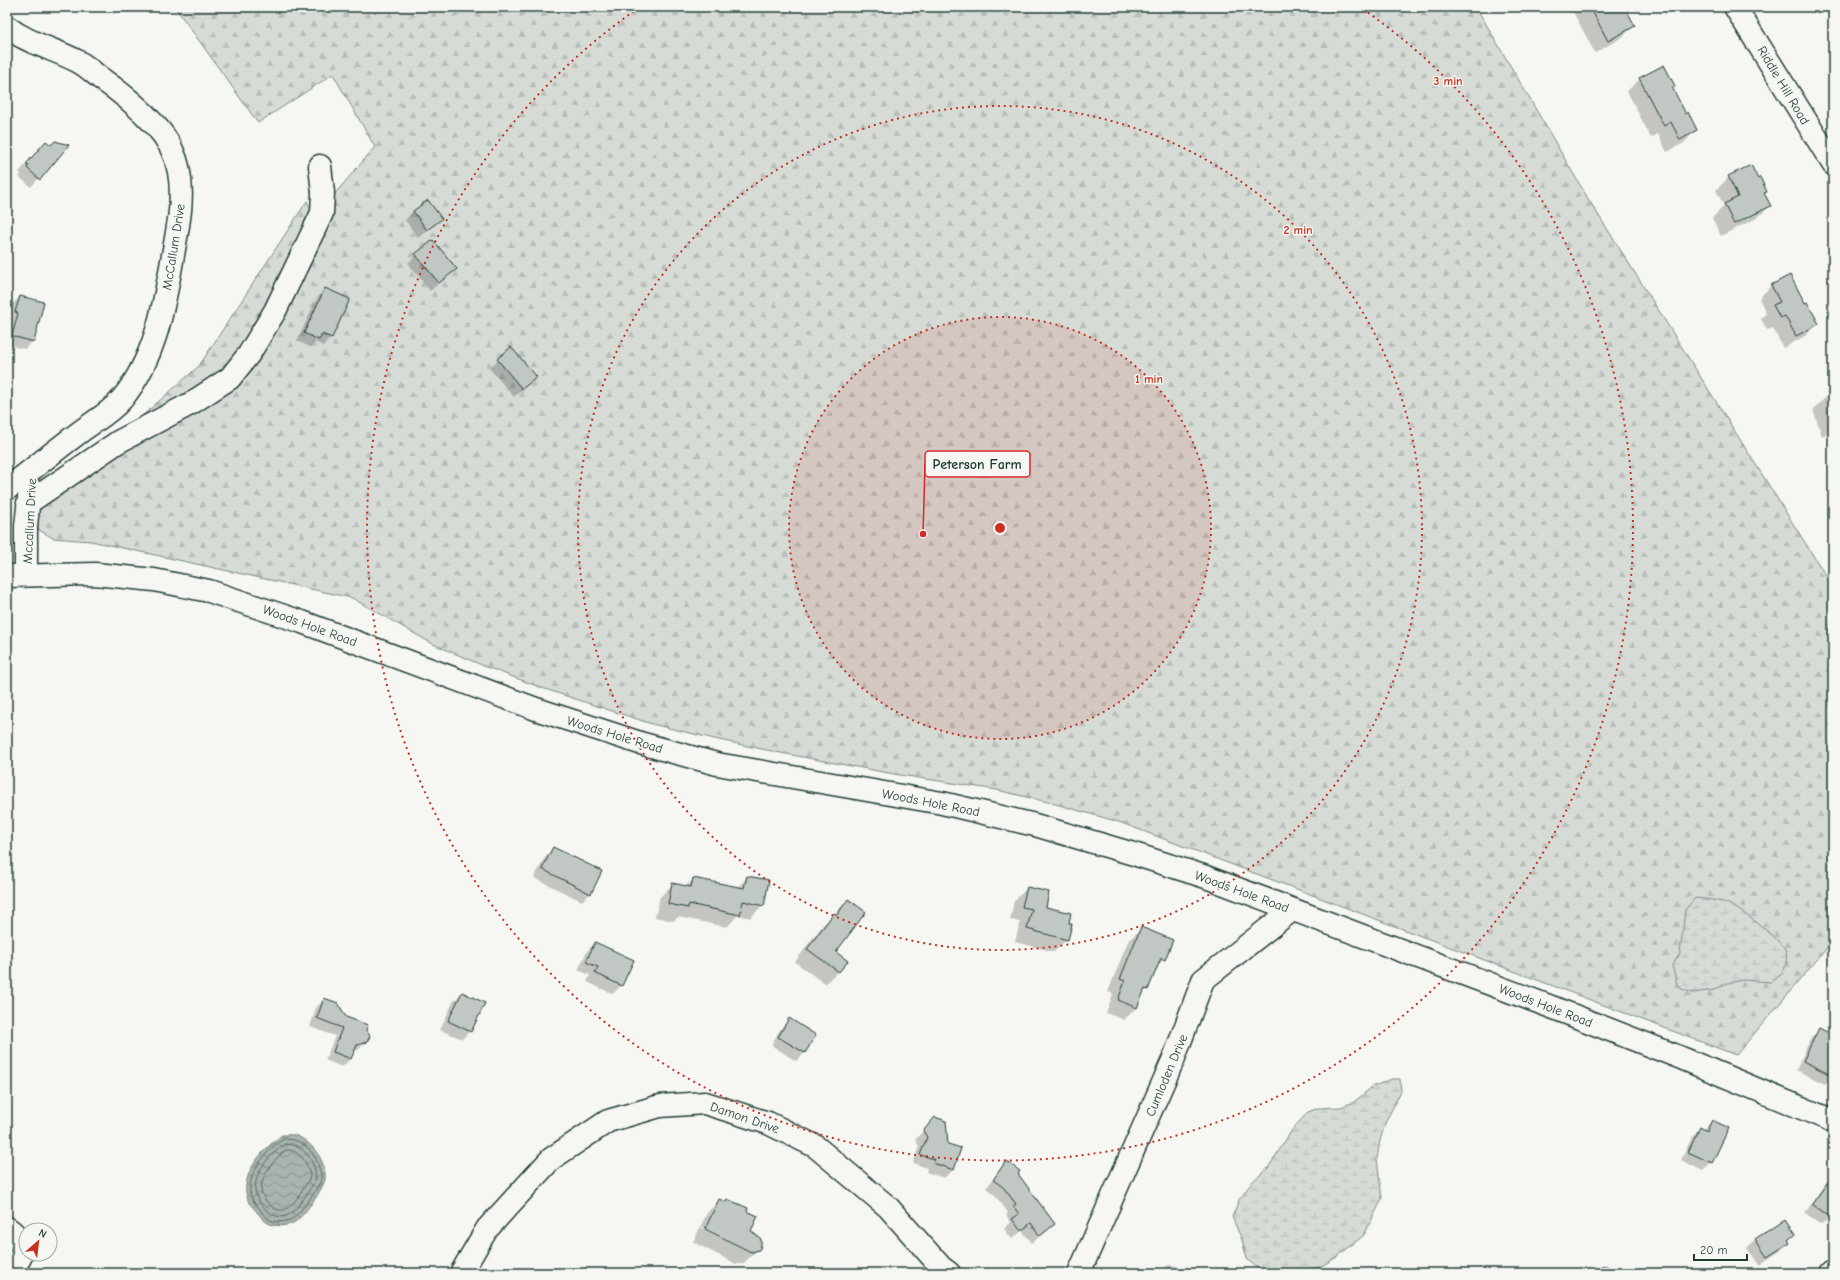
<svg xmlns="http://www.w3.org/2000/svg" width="1840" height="1280" font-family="'Comic Neue',sans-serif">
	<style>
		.forest { fill: url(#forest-firs); stroke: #7a8c85 }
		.wetland { fill: url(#wetland-marsh); stroke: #7a8c85 }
		.water { fill: url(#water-waves); stroke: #72847d }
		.shadow { fill: #0003; fill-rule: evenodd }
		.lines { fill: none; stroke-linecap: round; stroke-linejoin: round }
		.shore { stroke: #576c65; stroke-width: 1 }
		.building { fill: #c1c8c3; stroke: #1f3d34 }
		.minor-casing { stroke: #1f3d34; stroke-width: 25 }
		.highway-casing { stroke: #1f3d34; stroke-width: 25 }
		.minor { stroke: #f6f6f2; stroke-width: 22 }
		.highway { stroke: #f6f6f2; stroke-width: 22 }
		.ring { fill: none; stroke: #c8321e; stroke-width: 2; stroke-dasharray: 2 4 }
		.labels { text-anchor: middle; stroke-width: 3; stroke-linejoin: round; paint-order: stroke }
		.street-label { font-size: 13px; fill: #1f3d34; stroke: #f6f6f2 }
		.centre { fill: #c8321e; stroke: #f6f6f2; stroke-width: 2 }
		.ring-label { font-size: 12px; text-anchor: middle; font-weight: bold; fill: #c8321e; stroke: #f6f6f2; stroke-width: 3; stroke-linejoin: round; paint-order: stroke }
		.leader { fill: none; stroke: #d62828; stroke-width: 1.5 }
		.callout-dot { fill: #d62828; stroke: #f6f6f2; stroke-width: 1.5 }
		.callout { fill: #f6f6f2; stroke: #d62828; stroke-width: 1.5 }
		.callout-label { font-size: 14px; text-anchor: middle; font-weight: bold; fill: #1f3d34 }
	</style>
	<defs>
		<pattern id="forest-firs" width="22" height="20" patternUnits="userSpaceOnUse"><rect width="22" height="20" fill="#d6dbd6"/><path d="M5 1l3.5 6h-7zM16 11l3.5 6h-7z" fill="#b7bdb8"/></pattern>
		<pattern id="wetland-marsh" width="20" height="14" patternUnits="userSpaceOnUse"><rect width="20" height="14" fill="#d6dbd6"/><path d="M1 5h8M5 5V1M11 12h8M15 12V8" fill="none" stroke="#b7bdb8"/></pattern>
		<pattern id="water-waves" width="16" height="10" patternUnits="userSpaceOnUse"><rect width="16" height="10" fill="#aab3ae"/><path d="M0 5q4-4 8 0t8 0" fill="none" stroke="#8a938e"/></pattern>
	</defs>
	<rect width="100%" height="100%" fill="#f6f6f2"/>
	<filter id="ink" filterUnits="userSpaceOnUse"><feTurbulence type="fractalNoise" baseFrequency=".025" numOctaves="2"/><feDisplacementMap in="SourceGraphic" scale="8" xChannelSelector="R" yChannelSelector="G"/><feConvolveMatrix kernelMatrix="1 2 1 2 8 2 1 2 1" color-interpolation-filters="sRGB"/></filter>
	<g filter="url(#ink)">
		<path class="forest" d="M175,7H1476L1587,197L1833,587V941L1736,1055L1119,822L1052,803L997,790L894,774L781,753L719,740L652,724L545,689L484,666L433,644L352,598L91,541L53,538L39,530L37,520L41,505L199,366L307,201L314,218L375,147L333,74L258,123Z"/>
		<path class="wetland" d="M1695,898C1704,899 1714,900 1723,902C1736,905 1781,939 1786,951C1788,958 1785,967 1783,973L1771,982L1743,980L1728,983L1714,990L1692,993L1682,989L1677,984L1672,965L1680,954L1685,910Z
			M1392,1079H1400L1401,1091L1386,1121L1380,1140L1377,1159L1382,1199L1364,1235L1337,1257L1320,1267L1285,1273H1263L1247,1259L1242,1240L1232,1217L1239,1200L1252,1182L1268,1168L1292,1130L1308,1112L1318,1108L1341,1107L1354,1102L1372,1087Z"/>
		<path class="water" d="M282,1135C287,1135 293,1134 297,1136C312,1142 327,1162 325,1179C324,1188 302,1219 293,1223C287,1226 279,1226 273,1225C265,1223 262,1218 257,1212C254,1208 249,1204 248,1200C238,1175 264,1148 282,1135Z
			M1603,1265L1630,1273H1584Z"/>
		<path class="shadow" d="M1621,7L1634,26L1621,38L1595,53L1571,8Z
			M1640,79L1673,86L1671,88L1686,115L1696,130L1684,143L1667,152L1658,134L1651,138L1627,91Z
			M51,146H67L31,187L19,177L21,174L19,172L38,151Z
			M1729,177L1757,180L1766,191L1764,194L1770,206L1757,218L1721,236L1712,218L1724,206L1716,190Z
			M414,211L441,219L418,238L405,220Z
			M416,255L455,269L430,291L408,263Z
			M1789,276L1805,304L1818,323L1805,336L1783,348L1773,328L1767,330L1761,319L1766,313L1759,298L1771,286Z
			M325,289L331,338L323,346L315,342L310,347L297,341L317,298Z
			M20,297L33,341L25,349L7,345V335L10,321L8,320L11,305Z
			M511,349L535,377L514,397L489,368Z
			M1833,394V437L1831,432L1822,436L1813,410L1826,397Z
			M553,848L591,893L582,901L534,878L545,857Z
			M747,877L763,905L750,918L738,915L727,927L678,917L674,921L655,917L660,897L672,885L685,887L694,879L737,888Z
			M1027,888L1045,908L1067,939L1054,952L1015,942L1020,922L1010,920L1014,901Z
			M848,900L835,953L838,971L825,984L795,962L821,927Z
			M1141,929L1164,959L1156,967L1147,989L1142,994L1137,1007L1124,1020L1106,1013L1113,994L1108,992L1128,941Z
			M595,943L621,985L613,994L587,982L590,975L578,970L587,951Z
			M462,993L470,1031L462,1039L440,1030L453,1002Z
			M324,999L346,1018L365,1030L366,1042L358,1050L353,1052L351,1058L342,1067L325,1060L335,1036L310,1027L316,1008Z
			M789,1020L805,1053L796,1061L771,1045L781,1028Z
			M1820,1030L1833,1036V1076L1825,1084L1796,1070L1811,1038Z
			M935,1118L947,1144L960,1149L953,1170L944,1178L926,1172L927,1168L913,1163L919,1146L915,1140Z
			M1712,1121L1711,1162L1703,1171L1681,1160L1692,1137L1700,1128L1703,1130Z
			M1007,1162L1054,1224L1032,1243L1022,1231L1012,1239L1004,1229L1011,1222L1006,1215L1008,1213L995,1195L986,1188Z
			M1833,1176V1213L1822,1225L1805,1213L1825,1184Z
			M719,1200L725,1202L727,1200L750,1231L756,1251L743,1264H736L693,1242L707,1213ZM701,1226L744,1248L748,1251L700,1227Z
			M1794,1234L1780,1251L1759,1265L1747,1248L1756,1239Z
			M1168,1265L1198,1269V1273H1160Z
			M1713,1269L1728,1273H1709Z"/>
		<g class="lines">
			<path class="shore" d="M284,1139C301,1139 312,1148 318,1164C319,1168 322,1174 321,1179C319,1188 298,1217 290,1220C284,1222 278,1222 272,1221C266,1219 263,1213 259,1208C257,1205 253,1202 252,1199C242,1179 268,1147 284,1139Z
				M285,1144C303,1144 315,1160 316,1178C311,1188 298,1210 288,1215C274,1223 255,1202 255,1189C255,1171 271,1153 285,1144Z
				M286,1150C300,1149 309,1165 310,1177C305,1187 296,1203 286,1209C276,1215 260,1198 261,1188C262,1174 275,1158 286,1150Z"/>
		</g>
		<path class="building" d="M1590,7H1625L1635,26L1608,41Z
			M1664,65L1675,86L1672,87L1686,114L1688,112L1697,130L1680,140L1671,122L1664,126L1639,78Z
			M46,141L51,145L55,141L69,145L40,180L27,168L29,165L26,164Z
			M1751,165L1758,179L1760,177L1767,192L1764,193L1771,206L1734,224L1724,204L1738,197L1728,176Z
			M428,200L442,219L427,230L413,211Z
			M433,240L457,269L439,283L415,254Z
			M1790,275L1805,303L1807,302L1819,324L1796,336L1785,316L1780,318L1773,305L1780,302L1771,285Z
			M325,288L350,299L332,338L322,334L319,340L304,333Z
			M20,296L44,302L34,342L12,336L18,313L15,312Z
			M511,347L537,377L522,389L497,359Z
			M553,847L602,871L591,894L542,869Z
			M747,876L769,880L764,906L743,901L740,915L689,904L688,908L668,904L672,883L691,887L693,878L744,888Z
			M1027,887L1049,892L1046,907L1071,913L1069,923L1072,924L1068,940L1027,929L1032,909L1022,907Z
			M848,899L866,912L836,952L848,961L839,972L807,949L834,913L837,915Z
			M1141,927L1173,940L1165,960L1161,958L1148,990L1145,989L1137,1008L1118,1000L1125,981L1120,979Z
			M595,942L634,960L622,986L595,973L598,967L586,962Z
			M462,992L485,1003L471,1032L448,1021Z
			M324,998L338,1003L346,1017L368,1025L366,1030L370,1036L367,1042L357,1045L351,1059L333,1052L342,1028L317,1018Z
			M789,1018L816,1035L805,1053L778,1037Z
			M1819,1028L1833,1035V1076L1803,1061Z
			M935,1117L946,1121L948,1144L961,1148L954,1170L933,1163L935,1159L920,1155L927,1137L923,1131Z
			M1712,1120L1729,1128L1712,1163L1688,1152L1700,1127L1707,1131Z
			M1006,1161L1020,1171L1018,1174L1055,1224L1040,1236L1031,1223L1021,1231L1012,1219L1019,1214L1013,1206L1016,1204L1003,1187L993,1180Z
			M1833,1175V1219L1812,1204Z
			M719,1199L726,1202L727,1199L748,1208L747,1211L758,1216L751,1231L761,1239V1246L759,1250L752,1252L749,1251L705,1229Z
			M1785,1219L1795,1234L1788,1240L1790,1243L1767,1257L1755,1239Z"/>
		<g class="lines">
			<g class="minor-casing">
				<path id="minor" d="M1735,7L1833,164
					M7,27C29,44 55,49 79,62C86,66 93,72 99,77C119,91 138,106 155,125C167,138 176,154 179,172C184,199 178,227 173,255C164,306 156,357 122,399C109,414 91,423 76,435C52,453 30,471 7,489
					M28,503L118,442L190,404L230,378L249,354L275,311L322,213L323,193L320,166
					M26,574V526L30,488
					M7,1228C24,1238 29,1261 7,1268
					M461,1273L487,1229L551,1159L608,1121L660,1106L705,1103L768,1123L815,1146L888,1207L941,1267L949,1273
					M1079,1273L1174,1058L1203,980L1292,910
					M1831,1273L1833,1271"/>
			</g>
			<g class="highway-casing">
				<path id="highway" d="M7,576L95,574L154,580L209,591L302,622L536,709L640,743L717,764L942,803L1035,825L1137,855L1206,877L1554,1008L1679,1057L1833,1121"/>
			</g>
			<use href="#minor" class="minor"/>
			<use href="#highway" class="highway"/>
		</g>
	</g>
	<circle cx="1000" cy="528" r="211" fill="#c8321e" fill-opacity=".12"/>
	<g class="ring">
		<circle cx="1000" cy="528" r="211"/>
		<circle cx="1000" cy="528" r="422"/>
		<path d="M1363 9A633 633 0 1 1 637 9"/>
	</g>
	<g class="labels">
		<g class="street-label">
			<text transform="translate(1784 85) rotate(59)" y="5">Riddle Hill Road</text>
			<text transform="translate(173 247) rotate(-81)" y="5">McCallum Drive</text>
			<text transform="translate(29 521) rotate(-87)" y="5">Mccallum Drive</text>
			<text transform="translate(310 625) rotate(20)" y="5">Woods Hole Road</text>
			<text transform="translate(615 734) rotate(17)" y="5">Woods Hole Road</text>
			<text transform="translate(931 802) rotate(11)" y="5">Woods Hole Road</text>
			<text transform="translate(1242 891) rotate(20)" y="5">Woods Hole Road</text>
			<text transform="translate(1546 1005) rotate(21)" y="5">Woods Hole Road</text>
			<text transform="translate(1166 1075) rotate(-67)" y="5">Cumloden Drive</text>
			<text transform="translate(745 1117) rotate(19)" y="5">Damon Drive</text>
		</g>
	</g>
	<circle cx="1000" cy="528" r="6" class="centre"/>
	<g class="ring-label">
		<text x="1448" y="85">3 min</text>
		<text x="1298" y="234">2 min</text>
		<text x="1149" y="383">1 min</text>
	</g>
	<path class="leader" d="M923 534L925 464"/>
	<circle class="callout-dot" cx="923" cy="534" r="4"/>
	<rect class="callout" x="925" y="451" width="105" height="26" rx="4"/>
	<g class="callout-label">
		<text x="977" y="469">Peterson Farm</text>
	</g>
	<rect width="1840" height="1280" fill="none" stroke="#f6f6f2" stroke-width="24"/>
	<rect x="12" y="12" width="1816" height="1256" fill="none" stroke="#1f3d34" stroke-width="1.5" filter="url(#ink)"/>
	<g transform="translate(38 1242) rotate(28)"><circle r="19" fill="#f6f6f2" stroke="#a0aca6"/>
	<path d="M0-3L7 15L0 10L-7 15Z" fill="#c8321e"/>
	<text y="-6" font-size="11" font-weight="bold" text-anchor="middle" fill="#1f3d34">N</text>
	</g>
	<path d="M1694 1254v6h53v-6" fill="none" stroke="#1f3d34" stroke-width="2"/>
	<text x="1700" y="1254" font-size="12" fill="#1f3d34" stroke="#f6f6f2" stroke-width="3" paint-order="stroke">20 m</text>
</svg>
